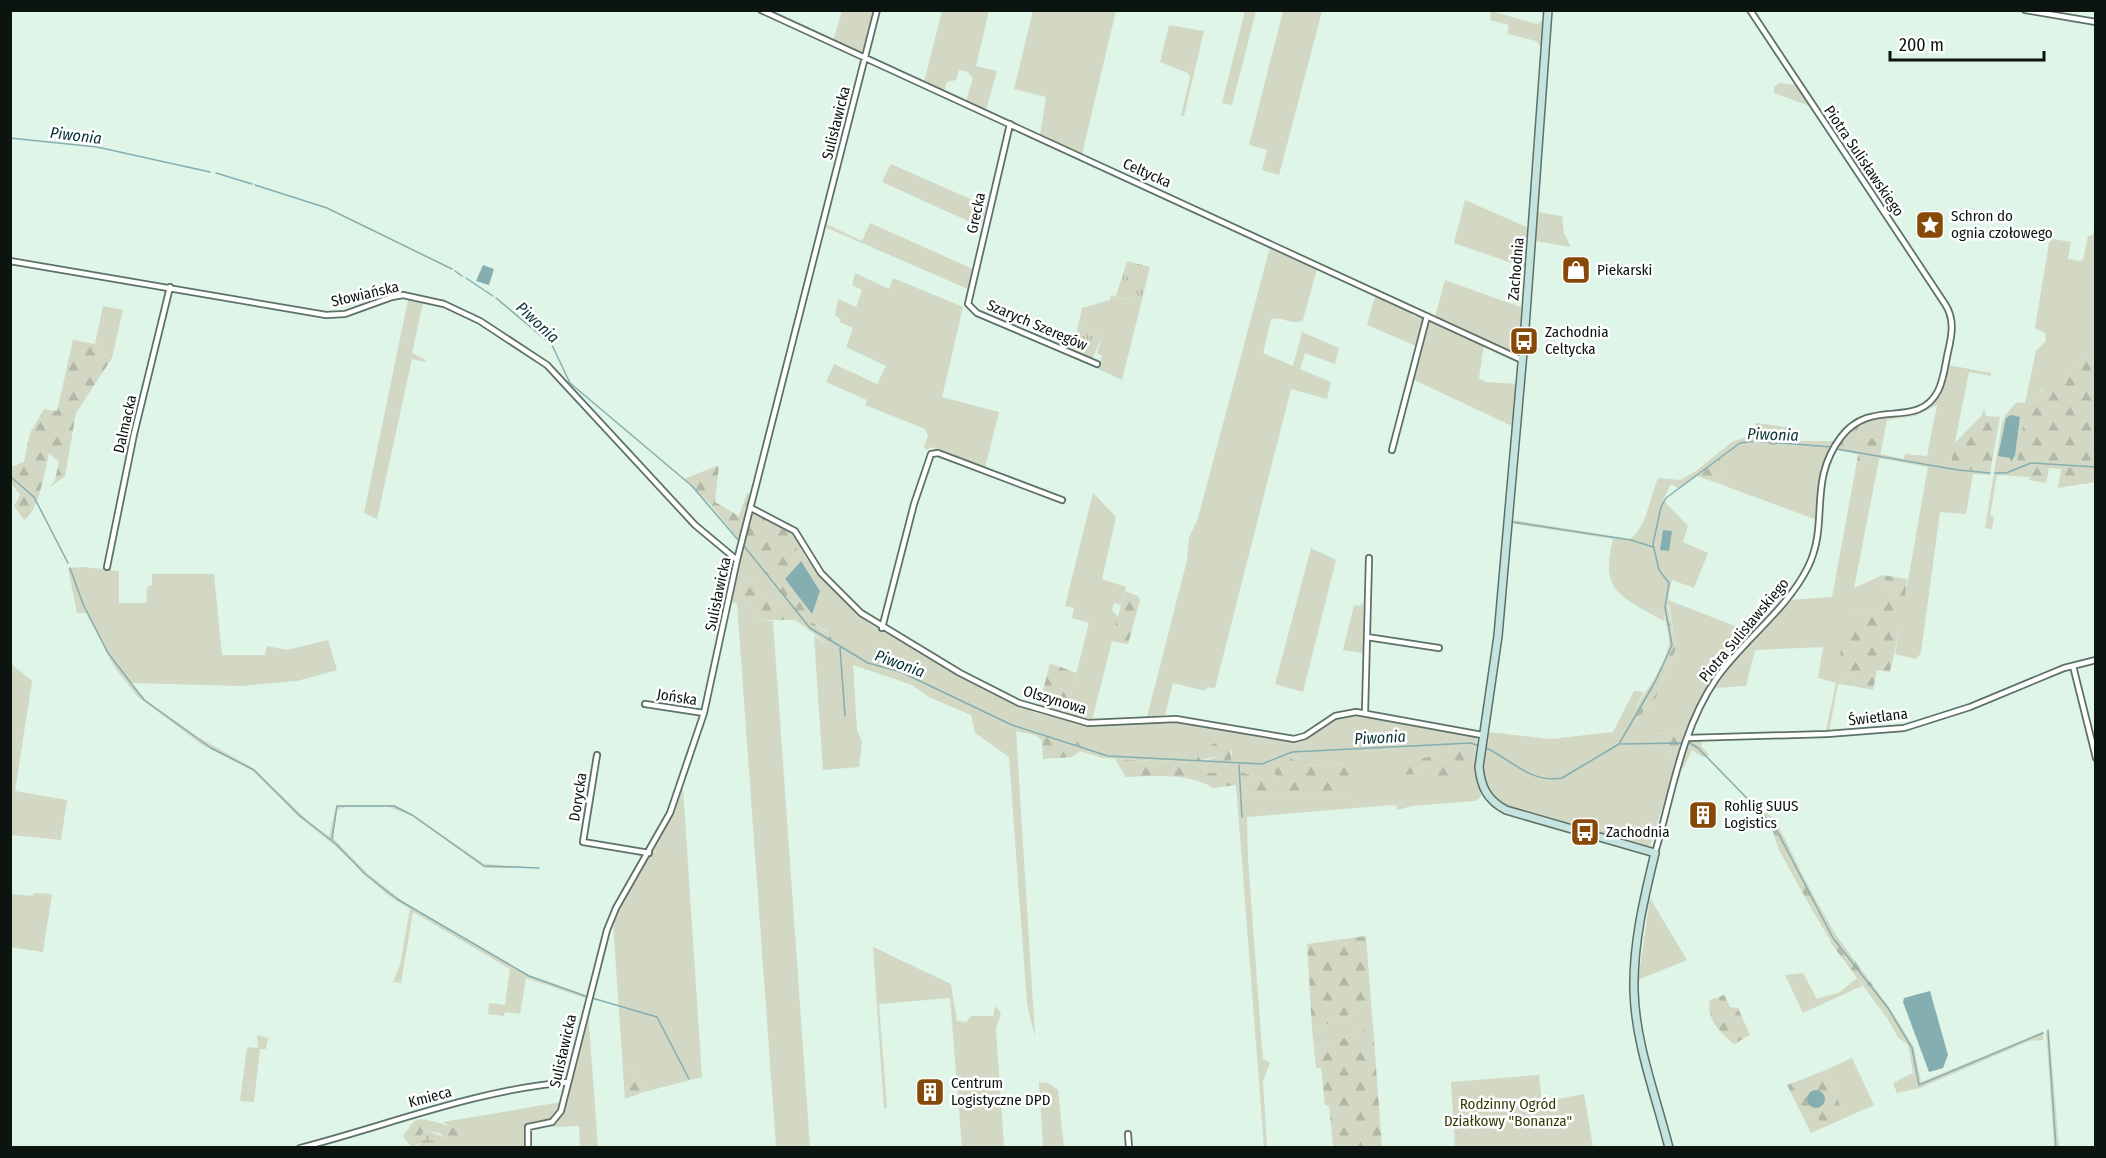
<svg xmlns="http://www.w3.org/2000/svg" width="2106" height="1158" font-family="'Fira Sans Condensed',sans-serif">
	<style>
		.green { fill: #d2d8c3; fill-rule: evenodd }
		.forest { fill: url(#forest-firs) }
		.wetland { fill: url(#wetland-marsh) }
		.park { fill: url(#park-tufts) }
		.water { fill: #85aeb1 }
		.lines { fill: none; stroke-linecap: round; stroke-linejoin: round }
		.stream { stroke: #85aeb1; stroke-width: 1.5 }
		.street-casing { stroke: #5d7166; stroke-width: 8 }
		.secondary-casing { stroke: #5d7166; stroke-width: 10 }
		.street { stroke: #fff; stroke-width: 4.5 }
		.secondary { stroke: #c5e3df; stroke-width: 7 }
		.labels { text-anchor: middle; stroke-width: 5; stroke-linejoin: round; paint-order: stroke }
		.street-label { font-size: 15px; fill: #0b140f; stroke: #fff }
		.poi-label { font-size: 15px; fill: #0b140f; stroke: #fff; text-anchor: start }
		.park-label { font-size: 15px; fill: #343e09; stroke: #fff }
		.water-label { font-size: 16px; font-style: italic; fill: #063134; stroke: #fff }
	</style>
	<defs>
		<pattern id="forest-firs" width="22" height="20" patternUnits="userSpaceOnUse" patternTransform="scale(1.5)"><rect width="22" height="20" fill="#d2d8c3"/><path d="M5 1l3.5 6h-7zM16 11l3.5 6h-7z" fill="#b3b8a6"/></pattern>
		<pattern id="wetland-marsh" width="20" height="14" patternUnits="userSpaceOnUse" patternTransform="scale(1.5)"><rect width="20" height="14" fill="#d2d8c3"/><path d="M1 5h8M5 5V1M11 12h8M15 12V8" fill="none" stroke="#b3b8a6"/></pattern>
		<pattern id="park-tufts" width="24" height="20" patternUnits="userSpaceOnUse" patternTransform="scale(1.5)"><rect width="24" height="20" fill="#d2d8c3"/><path d="M3 7l-1-3M5 7V3M7 7l1-3M15 17l-1-3M17 17v-4M19 17l1-3" fill="none" stroke="#b3b8a6"/></pattern>
	</defs>
	<rect width="100%" height="100%" fill="#def5e8"/>
	<path class="green" d="M842,11H875L862,54L833,41Z
		M942,11H989L976,66L997,71L986,110L966,101L973,78L968,72L959,70L956,80L947,82L944,91L924,82Z
		M1033,11H1116L1082,154L1040,135L1046,97L1014,89Z
		M1245,11H1256L1232,105L1222,103Z
		M1283,11H1322L1279,175L1262,170L1267,150L1249,145Z
		M1491,11L1537,24L1544,19L1543,50L1536,41L1507,34L1509,25L1490,20Z
		M1169,25L1204,31L1184,116L1181,115L1190,78L1188,73L1160,62Z
		M1780,83L1797,85L1810,106L1774,93V87Z
		M891,164L986,206L981,227L882,182Z
		M1465,200L1529,228L1526,268L1454,243Z
		M1538,212L1562,216L1564,233L1571,247L1536,241Z
		M2095,220V366L2085,357L2075,362L2071,370L2041,390L2017,468L2033,463L2030,477L1997,475L1990,516L1994,517L1992,529L1985,528L2002,423L2006,414L2017,402L2025,403L2036,351L2046,341L2045,333L2035,328L2049,243L2053,239L2071,242L2068,259L2080,261L2083,260L2088,236L2093,235Z
		M870,223L973,269L968,289L825,227L826,224L862,241Z
		M1270,247L1317,269L1303,320C1293,326 1282,316 1271,319L1263,353L1293,366L1302,332L1339,348L1335,364L1305,353L1300,369L1331,382L1327,399L1291,389L1215,688L1207,687L1206,691L1173,683L1165,715L1147,717L1187,560L1189,538L1198,518Z
		M855,273L889,289L893,278L963,307L942,397L999,412L985,468L930,447L927,450L924,447L928,435L925,429L865,405L867,400L826,382L834,364L877,384L886,366L846,347L853,328L840,322L841,319L835,315L838,299L856,307L862,290L852,285Z
		M1445,280L1523,308L1519,352L1516,354L1435,317Z
		M1111,295L1141,304L1122,380L1098,369L1102,356L1097,353L1103,335L1078,326L1082,308L1110,300Z
		M1375,296L1411,313L1413,316L1423,318L1416,346L1367,325Z
		M408,300L423,303L412,353L426,360L425,362L412,359L377,519L364,513Z
		M103,306L123,310L112,358L103,355L95,344Z
		M1428,320L1484,345L1479,378L1486,382L1517,384L1512,426L1412,379Z
		M1948,365L1991,373V376L1969,372L1950,467L1973,470L1992,462L1990,475L1973,474L1966,514L1940,512L1921,653L1916,659L1895,654L1928,467L1879,458L1880,454L1904,459L1905,454L1927,456L1937,405L1915,416L1887,420L1883,441L1862,436L1857,429L1867,423V419C1921,409 1928,425 1948,365Z
		M1754,430L1779,441H1835L1819,477L1817,520L1717,483L1724,466L1717,454L1732,442L1751,435Z
		M1857,461L1878,465L1854,588L1883,575L1892,598C1884,611 1864,612 1852,611L1837,677L1854,680L1853,686L1838,684L1829,732L1826,730L1836,683L1818,678L1823,647L1755,650L1746,686L1715,688L1738,656L1789,600L1832,597Z
		M1696,471L1697,476L1679,489L1671,484L1663,500L1688,526L1683,542L1708,553L1694,588L1672,580L1669,593L1662,592L1664,621C1622,597 1599,593 1613,539L1515,524L1514,520L1630,539C1647,527 1650,496 1658,478L1680,480Z
		M1093,493L1116,517L1102,579L1126,587L1121,605L1114,603L1112,610L1118,617L1092,720L1068,715L1066,713L1089,623L1072,618L1074,608L1065,606Z
		M790,532L798,539L805,556L822,579L870,624L967,680L1036,713L1091,726L1183,722L1291,741L1309,736L1336,718L1357,714L1477,737L1475,768L1481,797L1475,801L1412,806L1397,810V806L1393,805L1247,817L1248,859L1262,1049L1263,1059L1270,1063L1263,1081L1267,1147H1264L1237,797L1276,794L1300,797L1350,792V764L1305,766L1272,780H1263L1239,771L1237,763H1232V751L1210,745L1204,751L1203,762L1219,756L1220,772L1208,773L1195,763L1102,758L1080,751V744C1063,738 1061,730 1042,740L1035,735L1016,731L1035,1037L1027,1004L1009,757L975,733L971,715L929,697L912,685L853,665L857,730L862,742L859,767L823,770L814,636L828,644V632L809,620L820,591L801,561ZM1435,747L1451,779L1429,776L1425,773H1414L1438,755Z
		M743,545L787,599L774,603L764,600L754,582L741,580L740,595L753,608L758,620L773,621L810,1147H776L737,603L731,602Z
		M1311,548L1336,560L1303,692L1275,684Z
		M84,567L119,571V603H146L147,587L152,585V574H214L222,655H265L267,646L287,650L328,640L337,670L297,681L241,686L131,683L146,700L198,737L253,768L308,821L329,837L336,805H395L417,817L484,864L542,868H485L412,816L389,807H346L337,810L333,838L368,874L404,902L529,975L586,995L585,998L526,978L520,1014L505,1012L504,1016L488,1014L489,1003L505,1005L510,969L413,912L401,983L393,982L400,965L410,909L385,893L334,845L300,818L252,770L202,745L137,696L115,668L86,613H77L68,568Z
		M1668,600L1753,633L1714,678L1686,736H1676L1663,730L1651,741L1669,758L1679,755L1650,846L1514,808C1475,794 1480,766 1488,732L1551,739L1613,732L1634,691L1644,692L1636,706L1633,724L1656,697L1676,649Z
		M1363,602V653L1343,650L1354,605L1360,606Z
		M10,663L32,681L15,791L67,800L61,840L11,835Z
		M1692,740H1702L1701,746L1709,755L1703,757L1692,750L1683,769L1680,766C1682,757 1685,745 1692,740Z
		M683,788L702,1077L644,1092L637,1069L623,1071L613,923C632,875 665,837 683,788Z
		M1788,845L1800,870L1792,874L1779,850Z
		M34,893L52,894L43,952L11,947V894L33,896Z
		M1650,898L1687,960L1638,980Z
		M1817,902L1836,935L1830,940L1810,906Z
		M873,947L951,984L957,1021L966,1022L971,1016H993L995,1006L1001,1013L996,1029L1004,1147H962L950,998L879,1004L887,1108L884,1109Z
		M1803,973L1817,999L1840,992L1857,978L1862,986L1803,1013L1785,975Z
		M1371,1002L1373,1027C1352,1032 1335,1043 1314,1049L1312,1028L1336,1022Z
		M1891,1010L1914,1047L1921,1082L2044,1031L2043,1040L2029,1041L1920,1088L1897,1093L1893,1083L1913,1073L1908,1045L1898,1037L1887,1018Z
		M588,1011L598,1147H580L579,1126L552,1127L565,1105Z
		M2049,1028L2059,1147H2054L2046,1030Z
		M257,1035L268,1038L266,1049H260L254,1102L240,1101L247,1047L258,1048Z
		M1852,1058L1874,1105L1811,1133L1804,1119L1841,1108L1826,1070Z
		M1539,1075L1542,1102L1584,1094L1593,1147H1455L1451,1082Z
		M1039,1082L1048,1083L1058,1090L1064,1147H1043Z
		M561,1102L552,1120L527,1124L526,1147L415,1148L459,1133L443,1122Z"/>
	<path class="forest" d="M73,340L95,344L103,355L112,358L76,413L65,476L49,488L55,480L59,462L49,453C45,469 39,512 24,520L14,506L20,495L11,483V467L24,462L30,433L44,409L57,411Z
		M2085,357L2095,366V482L2058,488L2061,469L2049,468L2046,483L2029,480L2032,463L2016,468L2025,415L2034,411C2040,391 2048,373 2071,370L2075,362Z
		M1984,408L1986,416L2000,417L1992,462L1973,470L1950,468L1955,443L1982,415Z
		M1867,419L1868,423L1857,429L1862,436L1883,441L1878,465L1857,461L1858,454L1836,450L1854,426Z
		M1757,423L1793,428L1798,440L1779,441L1776,445L1765,444L1766,436L1754,430Z
		M1717,454L1724,466L1717,483L1697,476L1696,471Z
		M719,465L715,502L739,516L747,493L752,495L749,510L790,532L801,561L785,579L812,614L809,620L828,633L832,639L828,644L795,620H758L753,608L740,595L741,580L754,582L764,600L774,603L786,599L711,505L684,479Z
		M1883,575L1907,579L1904,608L1890,672L1877,670L1873,690L1853,686L1854,680L1837,677L1846,616L1852,611C1864,612 1884,611 1892,598Z
		M1125,591L1138,596L1140,600L1128,644L1111,641Z
		M1662,592L1669,593L1668,608L1676,649L1656,697L1632,725L1630,719C1640,698 1667,665 1669,643C1670,626 1658,609 1662,592Z
		M1050,663L1076,673L1068,706L1065,705L1060,712L1039,706Z
		M1663,730L1676,736H1686L1679,755L1669,758L1651,741L1655,731Z
		M1051,735H1066L1080,744V751L1072,757L1043,759L1042,740Z
		M1224,742L1230,746L1232,763H1239V771L1263,780L1278,778L1274,772L1278,761L1290,758L1305,766L1350,764L1351,792L1300,797L1276,794L1237,797L1236,785L1213,788C1190,773 1153,776 1126,777L1115,759L1195,763L1208,773L1219,772V756L1196,761C1200,750 1211,742 1224,742Z
		M1466,745L1471,771L1451,779L1431,782L1425,773C1416,772 1412,776 1404,774V762L1438,755L1435,746Z
		M1753,799L1775,820L1788,845L1779,850L1770,823L1749,802Z
		M1800,870L1817,902L1810,906L1792,874Z
		M1836,935L1891,1010L1887,1018L1831,943L1830,940Z
		M1366,936L1371,1002L1336,1022L1312,1028L1307,944Z
		M1724,995L1730,1007L1738,1008L1750,1035L1734,1044C1720,1032 1706,1020 1710,1000Z
		M1373,1027L1382,1147H1333L1329,1106L1325,1105L1321,1068H1316L1314,1049C1335,1043 1352,1032 1373,1027Z
		M637,1069L644,1092L625,1099L623,1071Z
		M1826,1070L1841,1108L1836,1118L1822,1123L1816,1116L1804,1119L1787,1085Z
		M421,1119C435,1121 462,1128 469,1140L466,1147H452V1142L439,1133L426,1130L422,1134L421,1143L411,1147L403,1136L414,1121Z"/>
	<path class="wetland" d="M426,1130L449,1139L451,1147H415L421,1143L422,1134Z"/>
	<path class="park" d="M1127,261L1150,267L1141,304L1116,296Z
		M1078,326L1103,335L1092,359L1071,351Z"/>
	<path class="water" d="M483,265L494,269L489,285L476,281Z
		M2011,415L2020,417L2015,455L2011,462L2010,458L1998,456L2006,418Z
		M1663,530L1672,531L1669,551L1660,550Z
		M801,561L820,591L812,614L785,579Z
		M1930,991L1948,1055L1943,1068L1929,1072L1903,1002L1904,998Z
		M1807 1099a9 9 0 1 1 18 0a9 9 0 1 1-18 0Z"/>
	<g class="lines">
		<path class="stream" d="M10,138L97,147L210,172
			M216,173L252,184
			M255,185L327,208L452,269
			M455,271L462,276
			M466,278L493,296
			M496,298L552,345L570,383L692,486L739,541
			M1837,449L1958,470L1990,473
			M1995,473H2006L2031,463L2096,467
			M10,476L34,497L68,563
			M1512,522L1631,540L1653,547
			M744,546L810,628L868,663L901,672L1012,725L1108,756L1262,764L1292,752L1471,743L1479,746
			M70,568L83,604L108,653L144,700L211,748L254,770L299,815L336,844L365,874L397,899L529,976L585,996
			M840,648L845,716
			M1690,743L1698,748L1775,827L1833,938L1888,1008L1912,1048L1919,1085L2043,1033
			M1621,744L1682,743
			M1484,747C1510,758 1530,784 1562,778L1619,744L1655,682L1672,645L1665,607L1669,583L1659,570L1653,544L1661,507L1666,498L1740,443L1756,441L1831,447
			M1239,765L1242,817
			M332,839L337,806H394L412,815L484,866L539,868
			M592,998L657,1017L689,1079
			M2048,1031L2056,1148"/>
		<g class="street-casing">
			<path id="street" d="M761,10L1522,360
				M2025,10L2096,22
				M1010,124L968,304L977,313L1097,364
				M10,261L326,315L345,314L392,297L403,295L444,304L480,321L547,365L695,525L737,560
				M1392,450L1427,316
				M751,508L795,531L821,573L861,613L960,673L1019,703L1088,723L1176,719L1294,739L1305,736L1335,716L1356,712L1482,735
				M107,567L134,434L170,287
				M882,628L914,504L931,454L938,453L1062,500
				M1367,637L1439,648
				M2073,666L2096,758
				M645,704L704,713
				M1365,712L1369,558
				M1688,738L1827,734L1904,728L1970,707L2064,668L2096,660
				M597,755L583,842L649,853
				M1655,853C1672,795 1681,730 1716,679C1744,639 1786,611 1808,567C1830,522 1807,482 1841,437C1872,396 1917,431 1938,391C1944,379 1945,365 1948,352C1952,335 1955,319 1945,304L1750,10
				M1128,1134L1129,1148
				M300,1148C389,1125 476,1090 568,1082
				M528,1148V1127L552,1122L561,1111L607,930L616,908L670,813L704,713L737,560L877,10"/>
		</g>
		<g class="secondary-casing">
			<path id="secondary" d="M1548,10L1524,341L1498,636L1479,767C1481,787 1487,800 1506,810L1655,853C1644,898 1633,944 1634,990C1635,1043 1656,1096 1669,1148"/>
		</g>
		<use href="#street" class="street"/>
		<use href="#secondary" class="secondary"/>
	</g>
	<defs>
		<g id="sight-square" transform="scale(1.5)"><rect x="-9" y="-9" width="18" height="18" rx="4" fill="#864907" stroke="#fff"/><path d="M0-6L1.8-2.2L6-1.7L2.9 1.2L3.7 5.4L0 3.3L-3.7 5.4L-2.9 1.2L-6-1.7L-1.8-2.2Z" fill="#fff"/></g>
		<g id="shop-square" transform="scale(1.5)"><rect x="-9" y="-9" width="18" height="18" rx="4" fill="#864907" stroke="#fff"/><path d="M-5-2.5h2.3a2.7 3.5 0 0 1 5.4 0H5L5.5 6h-11ZM-1.5-2.5h3a1.5 2.3 0 0 0-3 0Z" fill="#fff"/></g>
		<g id="bus-square" transform="scale(1.5)"><rect x="-9" y="-9" width="18" height="18" rx="4" fill="#864907" stroke="#fff"/><path d="M-5-6H5V4H4V6H2V4H-2V6H-4V4H-5ZM-3.5-4V0h7V-4ZM-3.5 1.2v1.5H-2V1.2ZM2 1.2v1.5H3.5V1.2Z" fill="#fff"/></g>
		<g id="building-square" transform="scale(1.5)"><rect x="-9" y="-9" width="18" height="18" rx="4" fill="#864907" stroke="#fff"/><path d="M-4-6H4V6H1V3H-1V6H-4ZM-2.5-4.3h1.7v1.8h-1.7ZM.8-4.3h1.7v1.8H.8ZM-2.5-1h1.7V.8h-1.7ZM.8-1h1.7V.8H.8Z" fill="#fff"/></g>
	</defs>
	<g fill-rule="evenodd">
		<use href="#sight-square" x="1930" y="225"/>
		<use href="#shop-square" x="1576" y="270"/>
		<use href="#bus-square" x="1524" y="341"/>
		<use href="#building-square" x="1703" y="815"/>
		<use href="#bus-square" x="1585" y="832"/>
		<use href="#building-square" x="930" y="1092"/>
	</g>
	<g class="labels">
		<g class="street-label">
			<text transform="translate(836 123) rotate(-76)" y="5">Sulisławicka</text>
			<text transform="translate(1864 161) rotate(56)" y="5">Piotra Sulisławskiego</text>
			<text transform="translate(1147 173) rotate(24)" y="5">Celtycka</text>
			<text transform="translate(976 213) rotate(-78)" y="5">Grecka</text>
			<text transform="translate(1516 269) rotate(-85)" y="5">Zachodnia</text>
			<text transform="translate(365 294) rotate(-13)" y="5">Słowiańska</text>
			<text transform="translate(1037 325) rotate(23)" y="5">Szarych Szeregów</text>
			<text transform="translate(125 424) rotate(-77)" y="5">Dalmacka</text>
			<text transform="translate(718 594) rotate(-78)" y="5">Sulisławicka</text>
			<text transform="translate(1744 630) rotate(-50)" y="5">Piotra Sulisławskiego</text>
			<text transform="translate(677 697) rotate(9)" y="5">Jońska</text>
			<text transform="translate(1055 700) rotate(17)" y="5">Olszynowa</text>
			<text transform="translate(1878 717) rotate(-7)" y="5">Świetlana</text>
			<text transform="translate(578 797) rotate(-81)" y="5">Dorycka</text>
			<text transform="translate(563 1051) rotate(-77)" y="5">Sulisławicka</text>
			<text transform="translate(430 1097) rotate(-15)" y="5">Kmieca</text>
		</g>
		<g class="poi-label">
			<text x="1951" y="221">Schron do<tspan x="1951" dy="17">ognia czołowego</tspan></text>
			<text x="1597" y="275">Piekarski</text>
			<text x="1545" y="337">Zachodnia<tspan x="1545" dy="17">Celtycka</tspan></text>
			<text x="1724" y="811">Rohlig SUUS<tspan x="1724" dy="17">Logistics</tspan></text>
			<text x="1606" y="837">Zachodnia</text>
			<text x="951" y="1088">Centrum<tspan x="951" dy="17">Logistyczne DPD</tspan></text>
		</g>
		<g class="park-label">
			<text x="1508" y="1109">Rodzinny Ogród<tspan x="1508" dy="17">Działkowy "Bonanza"</tspan></text>
		</g>
		<g class="water-label">
			<text transform="translate(76 135) rotate(7)" y="6">Piwonia</text>
			<text transform="translate(538 322) rotate(43)" y="6">Piwonia</text>
			<text transform="translate(1773 434) rotate(2)" y="6">Piwonia</text>
			<text transform="translate(900 663) rotate(20)" y="6">Piwonia</text>
			<text transform="translate(1380 737) rotate(-3)" y="6">Piwonia</text>
		</g>
	</g>
	<rect width="2106" height="1158" fill="none" stroke="#0b140f" stroke-width="24"/>
	<path d="M1890 51v9h154v-9" fill="none" stroke="#0b140f" stroke-width="3"/>
	<text x="1899" y="51" font-size="18" fill="#0b140f" stroke="#ffffff" stroke-width="4.5" paint-order="stroke">200 m</text>
</svg>
